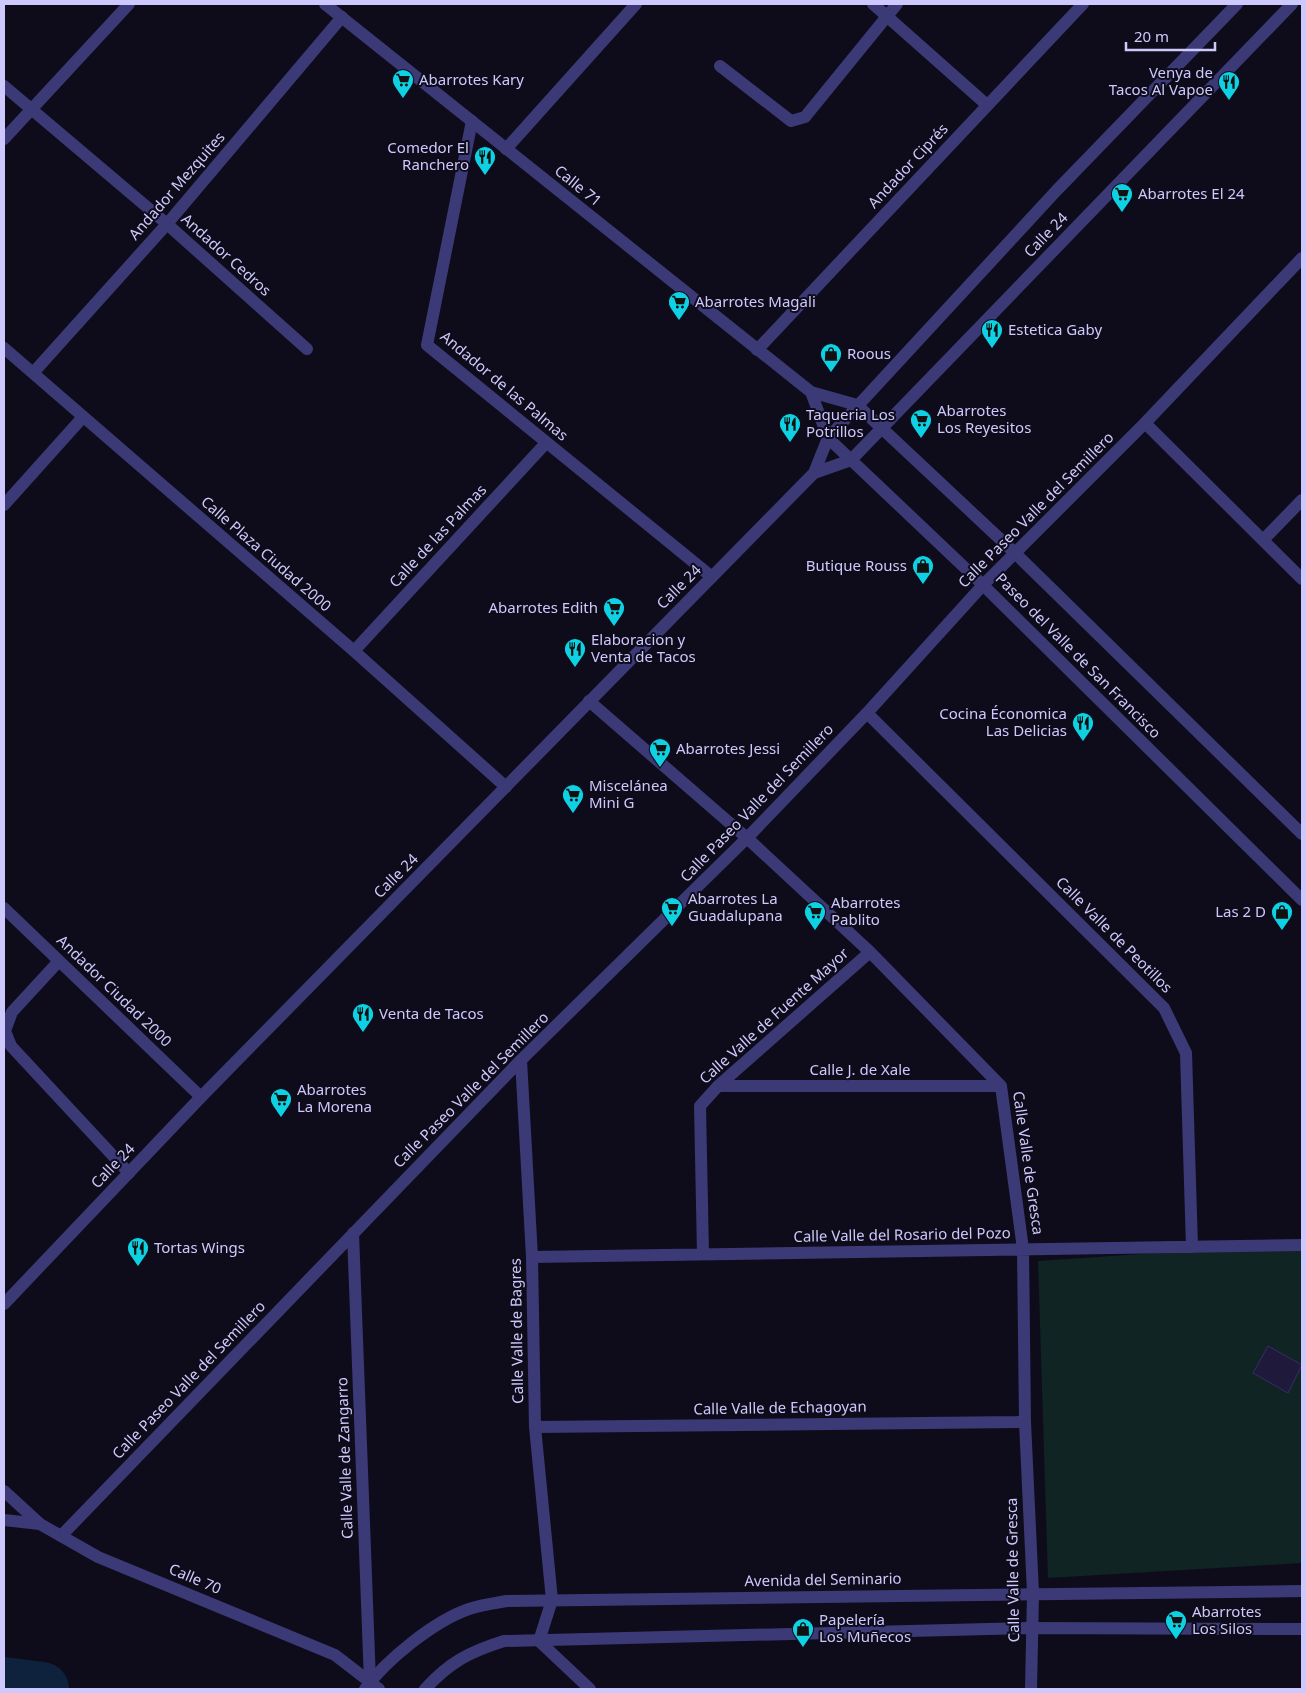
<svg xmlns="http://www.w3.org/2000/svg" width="1306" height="1693" font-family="'Noto Sans',sans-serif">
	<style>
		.green { fill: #0f2423 }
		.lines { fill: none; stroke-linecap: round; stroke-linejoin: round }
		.river { stroke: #0e213d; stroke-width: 54 }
		.building { fill: #1f193b; stroke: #372d65 }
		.minor { stroke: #3b3a77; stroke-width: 12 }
		.tertiary { stroke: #3b3a77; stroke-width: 12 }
		.labels { text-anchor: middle; stroke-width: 4; stroke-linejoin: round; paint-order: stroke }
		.poi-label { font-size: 15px; fill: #cec9fc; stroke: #0e0c1b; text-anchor: start }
		.street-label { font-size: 15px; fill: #cec9fc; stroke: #0e0c1b }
	</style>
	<rect width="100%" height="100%" fill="#0e0c1b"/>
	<path class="green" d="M1302,1243V1563L1048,1578L1038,1261Z"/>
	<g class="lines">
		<path class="river" d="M4,1684L42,1689"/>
	</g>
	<path class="building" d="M1268,1346L1302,1365L1288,1393L1253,1373Z"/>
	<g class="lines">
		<path class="minor" d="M873,4L987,105
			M720,66L791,121L805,117L897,4
			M4,86L167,224L307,349
			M472,121L427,345L712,577
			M4,139L129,4
			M506,149L636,4
			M4,348L354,651L506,787
			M757,350L1083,4
			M33,373L167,224L342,17
			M1145,423L1302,579
			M4,505L83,417
			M1263,540L1302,500
			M354,651L546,443
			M589,701L747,838L870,952L1001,1086L1023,1249L1025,1422L1033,1593L1031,1689
			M867,713L1164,1008L1186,1053L1192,1247
			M4,908L201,1097
			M59,961L12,1012L5,1031L11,1046L129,1173
			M521,1060L532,1257L535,1427L552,1600L539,1641L590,1689
			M718,1086H1001
			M353,1233L370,1682
			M703,1254L700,1106L718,1086L870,952
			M532,1257L1302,1245
			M535,1427L1025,1422
			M4,1520L40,1524
			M61,1536L521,1060L747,838L867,713L983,585L1145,423L1302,258"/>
		<path class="tertiary" d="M325,4L811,392L857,405L1015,553L1302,834
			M811,392L828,438L983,585L1302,900
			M814,473L851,460L1292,4
			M4,1304L201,1097L814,473L828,438L1057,190L1237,4
			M4,1491L40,1524L98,1557L335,1655L379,1689
			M365,1689C386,1660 434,1621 469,1609C481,1605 495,1603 507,1601L1302,1591
			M425,1689C450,1662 469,1652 504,1641L1031,1628L1302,1629"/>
	</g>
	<defs>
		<g id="supermarket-pin" transform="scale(1.125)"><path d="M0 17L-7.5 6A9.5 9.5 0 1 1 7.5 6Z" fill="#0ed2e3" stroke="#0e0c1b"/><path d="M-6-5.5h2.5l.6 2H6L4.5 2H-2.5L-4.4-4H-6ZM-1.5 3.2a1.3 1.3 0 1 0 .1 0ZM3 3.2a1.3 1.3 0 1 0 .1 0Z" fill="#111"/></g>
		<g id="restaurant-pin" transform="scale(1.125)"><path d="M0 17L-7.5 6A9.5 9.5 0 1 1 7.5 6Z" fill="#0ed2e3" stroke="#0e0c1b"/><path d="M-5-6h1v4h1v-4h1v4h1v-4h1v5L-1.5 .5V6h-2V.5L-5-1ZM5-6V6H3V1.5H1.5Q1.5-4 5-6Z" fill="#111"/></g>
		<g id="shop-pin" transform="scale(1.125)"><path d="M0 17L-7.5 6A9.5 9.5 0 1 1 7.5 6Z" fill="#0ed2e3" stroke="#0e0c1b"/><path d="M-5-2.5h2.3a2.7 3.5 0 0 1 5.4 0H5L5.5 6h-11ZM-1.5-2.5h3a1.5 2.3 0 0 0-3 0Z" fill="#111"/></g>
	</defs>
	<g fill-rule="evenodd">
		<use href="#supermarket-pin" x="403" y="80"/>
		<use href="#restaurant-pin" x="1229" y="82"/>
		<use href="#restaurant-pin" x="485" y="157"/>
		<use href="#supermarket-pin" x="1122" y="194"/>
		<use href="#supermarket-pin" x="679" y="302"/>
		<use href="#restaurant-pin" x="992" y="330"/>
		<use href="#shop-pin" x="831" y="354"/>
		<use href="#supermarket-pin" x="921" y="420"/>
		<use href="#restaurant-pin" x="790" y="424"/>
		<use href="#shop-pin" x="923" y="566"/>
		<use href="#supermarket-pin" x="614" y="608"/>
		<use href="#restaurant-pin" x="575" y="649"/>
		<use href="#restaurant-pin" x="1083" y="723"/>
		<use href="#supermarket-pin" x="660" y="749"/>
		<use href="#supermarket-pin" x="573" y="795"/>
		<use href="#supermarket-pin" x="672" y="908"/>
		<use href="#supermarket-pin" x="815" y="912"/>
		<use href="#shop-pin" x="1282" y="912"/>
		<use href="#restaurant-pin" x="363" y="1014"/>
		<use href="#supermarket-pin" x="281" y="1099"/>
		<use href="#restaurant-pin" x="138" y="1248"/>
		<use href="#supermarket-pin" x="1176" y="1621"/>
		<use href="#shop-pin" x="803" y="1629"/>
	</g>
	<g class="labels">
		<g class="poi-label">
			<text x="1213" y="78" text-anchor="end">Venya de<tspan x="1213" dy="17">Tacos Al Vapoe</tspan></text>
			<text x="419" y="85">Abarrotes Kary</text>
			<text x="469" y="153" text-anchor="end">Comedor El<tspan x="469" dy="17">Ranchero</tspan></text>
			<text x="1138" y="199">Abarrotes El 24</text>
			<text x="695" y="307">Abarrotes Magali</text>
			<text x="1008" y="335">Estetica Gaby</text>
			<text x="847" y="359">Roous</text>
			<text x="937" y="416">Abarrotes<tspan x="937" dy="17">Los Reyesitos</tspan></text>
			<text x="806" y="420">Taqueria Los<tspan x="806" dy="17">Potrillos</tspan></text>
			<text x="907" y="571" text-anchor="end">Butique Rouss</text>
			<text x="598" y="613" text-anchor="end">Abarrotes Edith</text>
			<text x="591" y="645">Elaboracion y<tspan x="591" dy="17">Venta de Tacos</tspan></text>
			<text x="1067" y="719" text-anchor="end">Cocina Économica<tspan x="1067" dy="17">Las Delicias</tspan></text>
			<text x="676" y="754">Abarrotes Jessi</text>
			<text x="589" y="791">Miscelánea<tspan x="589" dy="17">Mini G</tspan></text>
			<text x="688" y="904">Abarrotes La<tspan x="688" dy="17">Guadalupana</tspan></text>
			<text x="831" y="908">Abarrotes<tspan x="831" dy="17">Pablito</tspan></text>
			<text x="1266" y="917" text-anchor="end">Las 2 D</text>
			<text x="379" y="1019">Venta de Tacos</text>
			<text x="297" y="1095">Abarrotes<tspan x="297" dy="17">La Morena</tspan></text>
			<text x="154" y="1253">Tortas Wings</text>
			<text x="1192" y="1617">Abarrotes<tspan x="1192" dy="17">Los Silos</tspan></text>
			<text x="819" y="1625">Papelería<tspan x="819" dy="17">Los Muñecos</tspan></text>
		</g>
		<g class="street-label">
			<text transform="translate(908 166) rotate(-47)" y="5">Andador Ciprés</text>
			<text transform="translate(177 186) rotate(-49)" y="5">Andador Mezquites</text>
			<text transform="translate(578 186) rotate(39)" y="5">Calle 71</text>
			<text transform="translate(1046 235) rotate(-46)" y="5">Calle 24</text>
			<text transform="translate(226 255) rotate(42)" y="5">Andador Cedros</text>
			<text transform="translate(504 386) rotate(40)" y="5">Andador de las Palmas</text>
			<text transform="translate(1036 510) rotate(-45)" y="5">Calle Paseo Valle del Semillero</text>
			<text transform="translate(438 536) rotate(-47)" y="5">Calle de las Palmas</text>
			<text transform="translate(266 554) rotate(41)" y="5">Calle Plaza Ciudad 2000</text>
			<text transform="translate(679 587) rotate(-45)" y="5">Calle 24</text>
			<text transform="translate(1078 656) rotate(45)" y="5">Paseo del Valle de San Francisco</text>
			<text transform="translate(757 803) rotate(-46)" y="5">Calle Paseo Valle del Semillero</text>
			<text transform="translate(396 876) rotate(-45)" y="5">Calle 24</text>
			<text transform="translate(1114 935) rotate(45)" y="5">Calle Valle de Peotillos</text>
			<text transform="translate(114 991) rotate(44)" y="5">Andador Ciudad 2000</text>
			<text transform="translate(774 1016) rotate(-42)" y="5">Calle Valle de Fuente Mayor</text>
			<text x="860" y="1075">Calle J. de Xale</text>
			<text transform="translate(471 1090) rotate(-45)" y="5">Calle Paseo Valle del Semillero</text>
			<text transform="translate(1028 1163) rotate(82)" y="5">Calle Valle de Gresca</text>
			<text transform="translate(113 1166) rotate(-46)" y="5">Calle 24</text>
			<text transform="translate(902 1235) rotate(-1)" y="5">Calle Valle del Rosario del Pozo</text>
			<text transform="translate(517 1331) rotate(-91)" y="5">Calle Valle de Bagres</text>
			<text transform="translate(189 1380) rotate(-46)" y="5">Calle Paseo Valle del Semillero</text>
			<text transform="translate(780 1408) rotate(-1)" y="5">Calle Valle de Echagoyan</text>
			<text transform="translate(345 1458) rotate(-92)" y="5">Calle Valle de Zangarro</text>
			<text transform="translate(1013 1570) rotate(-91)" y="5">Calle Valle de Gresca</text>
			<text transform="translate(195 1579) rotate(23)" y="5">Calle 70</text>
			<text transform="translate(823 1580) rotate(-1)" y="5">Avenida del Seminario</text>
		</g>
	</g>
	<rect width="1306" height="1693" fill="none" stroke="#cec9fc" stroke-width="10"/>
	<path d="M1126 42v8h89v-8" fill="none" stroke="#cec9fc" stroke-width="2.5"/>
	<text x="1134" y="42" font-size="15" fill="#cec9fc" stroke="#0e0c1b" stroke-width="4" paint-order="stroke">20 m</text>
</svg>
